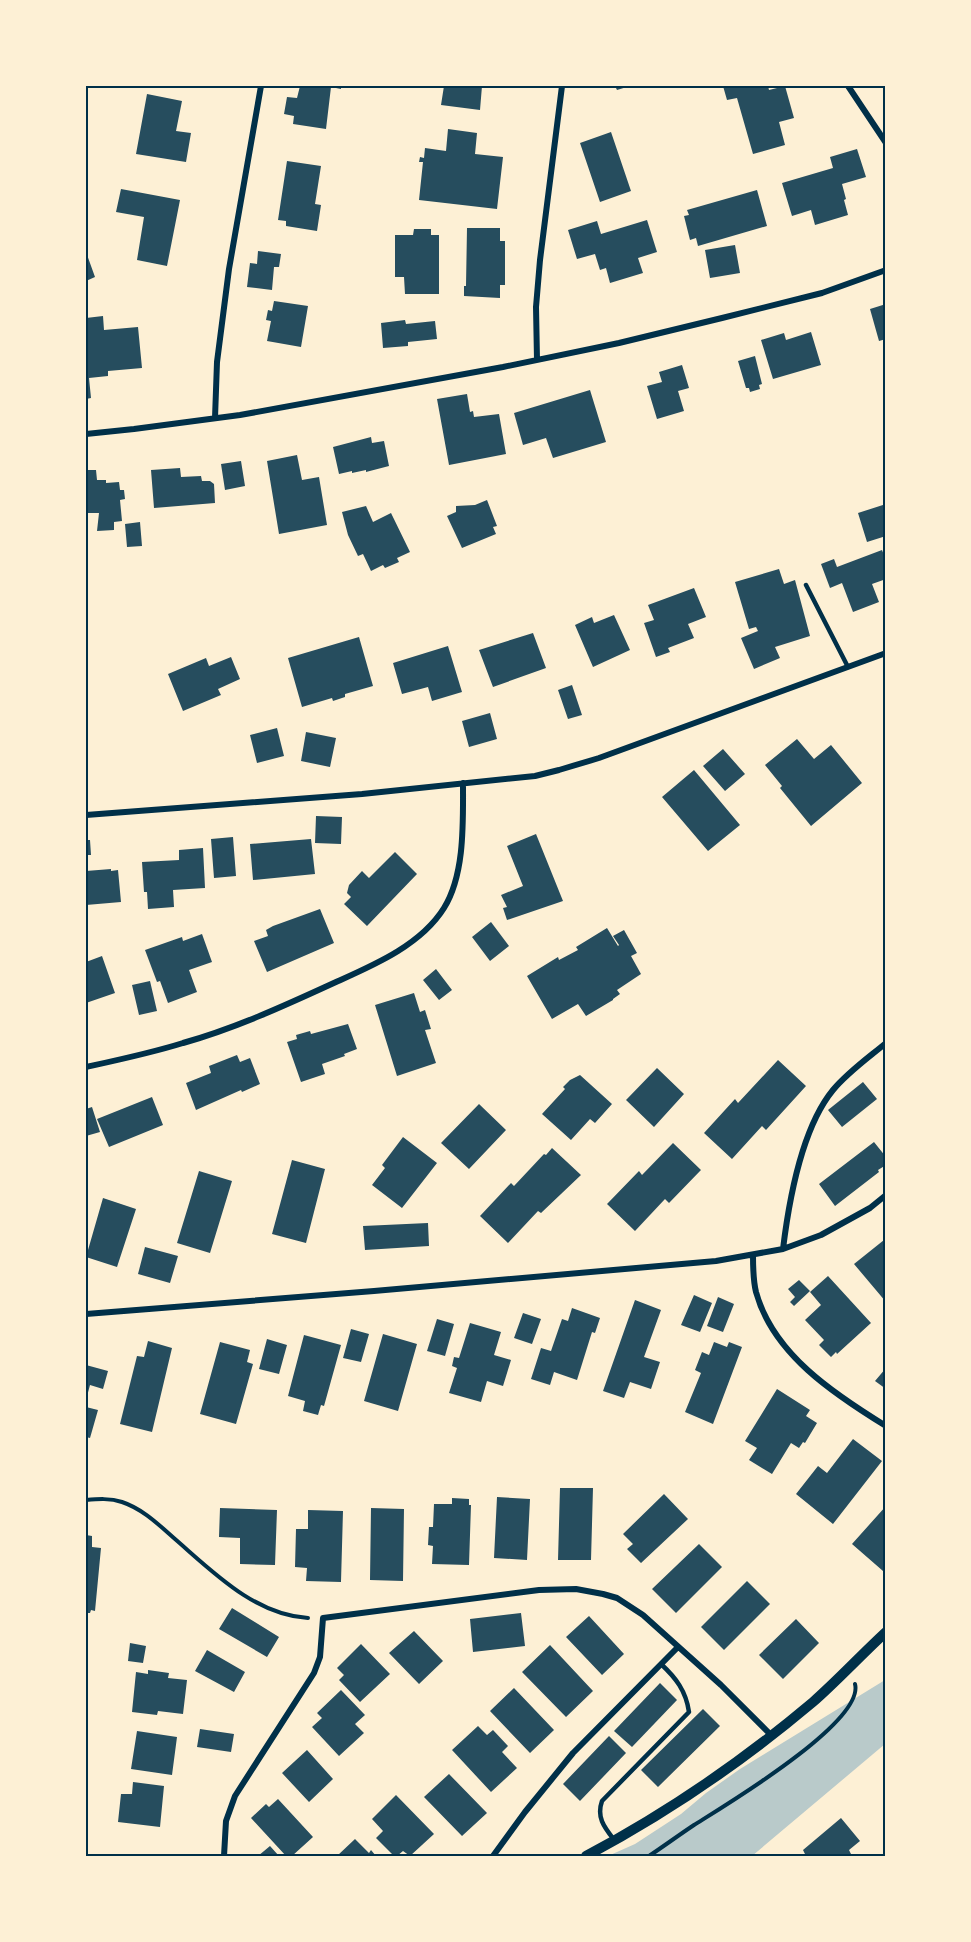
<svg xmlns="http://www.w3.org/2000/svg" width="971" height="1942" font-family="Spectral,serif">
	<style>
		.green { fill: #b9caca }
		.building { fill: #264d5e }
		.lines { fill: none; stroke-linecap: round; stroke-linejoin: round }
		.path { stroke: #003049; stroke-width: 4 }
		.service { stroke: #003049; stroke-width: 4.5 }
		.minor { stroke: #003049; stroke-width: 6 }
		.tertiary { stroke: #003049; stroke-width: 10 }
		.neatline { fill: none; stroke: #003049; stroke-width: 2 }
	</style>
	<rect width="100%" height="100%" fill="#fdf0d5"/>
	<path class="green" d="M885,1680V1744L752,1856H608L635,1844L681,1814L706,1793L740,1769Z"/>
	<path class="building" d="M300,86H341V89L331,87L326,129L293,124L294,116L284,114L287,97L297,98Z
		M444,86H482L480,110L441,105Z
		M615,86H630L617,90Z
		M723,86H755L756,87L768,86L769,90L785,86L794,118L779,122L785,145L753,154L737,98L727,100Z
		M147,94L182,101L176,131L191,133L186,162L136,154Z
		M448,129L477,133L475,154L503,157L497,209L419,200L423,162H419L420,157L424,158L425,148L446,151Z
		M611,132L631,191L600,202L580,143Z
		M857,149L866,177L842,184L846,199L844,200L848,215L815,225L811,210L792,216L782,183L833,168L830,157Z
		M287,161L321,166L315,204L321,205L317,231L286,226V221L278,220Z
		M121,189L180,200L167,266L137,260L144,217L116,212Z
		M757,190L767,226L698,246L696,238L690,240L684,216L689,215L687,210Z
		M647,220L657,252L638,258L643,273L610,283L606,268L600,270L595,254L577,259L568,230L597,221L601,234Z
		M467,228H500V241H505V285H500V298L464,296V286H466Z
		M414,229H431V235H439V294H405L404,277H395V235H413Z
		M735,245L740,273L710,278L705,250Z
		M258,251L281,254L279,267H274L272,290L247,287L250,263L257,264Z
		M86,252L95,277L86,281Z
		M274,301L308,306L301,347L267,341L271,321L266,320L268,310L272,311Z
		M886,304V339L879,341L870,309Z
		M103,316L104,330L138,327L142,368L108,371V376L89,378L91,398L86,399V318Z
		M405,320L406,324L435,321L437,339L408,342V346L383,348L381,323Z
		M811,332L821,365L773,379L761,340L784,333L786,340Z
		M755,356L762,384L759,385L760,389L750,392L749,388H746L738,361Z
		M682,365L689,388L678,391L684,411L657,419L647,386L662,382L659,372Z
		M590,390L606,442L553,458L546,438L523,445L514,413Z
		M467,394L470,412L473,411L474,417L499,414L506,454L449,465L437,399Z
		M371,437L372,443L384,441L389,466L366,472V470L352,473V471L339,474L333,447Z
		M297,455L302,480L319,477L327,525L279,534L267,461Z
		M241,461L245,486L225,490L221,464Z
		M180,468L181,477L201,476L202,481H210L214,484L215,503L154,508L151,470Z
		M86,470H96L97,480H106V483L119,482L120,490H124L125,499L120,500L122,521L114,522V530L97,531L99,513H86Z
		M487,500L497,526L493,527L496,534L462,548L447,516L456,512V506L475,505Z
		M886,504V536L867,542L858,513Z
		M366,506L373,522L391,513L410,552L397,558L399,562L385,568L383,565L371,571L363,554L358,556L348,535L342,512Z
		M140,522L142,546L127,547L125,524Z
		M882,550L886,560V579L872,584L879,602L853,612L842,583L830,588L821,564L834,559L837,567Z
		M779,569L784,584L795,580L810,636L775,647L780,658L754,669L741,638L758,631L756,627L749,629L735,582Z
		M694,588L706,617L688,624L694,638L668,648L670,652L656,657L644,623L654,620L648,605Z
		M614,615L630,650L593,667L575,625L592,617L594,623Z
		M533,633L546,668L493,687L479,650Z
		M359,637L373,686L345,694V697L333,701L332,698L302,707L288,658Z
		M448,646L462,692L432,701L428,687L402,694L393,663Z
		M231,657L240,679L218,689L221,695L183,711L168,674L206,658L209,666Z
		M572,685L582,715L568,719L558,690Z
		M490,713L497,739L469,747L462,721Z
		M277,728L284,756L257,763L250,735Z
		M306,732L336,738L330,767L301,761Z
		M797,739L814,759L831,745L862,783L811,826L780,788L782,786L765,765Z
		M723,749L745,774L725,791L703,766Z
		M694,770L740,825L708,851L662,797Z
		M316,816L342,817L341,844L315,843Z
		M536,834L563,901L507,920L503,908L507,907L501,895L523,886L507,846Z
		M233,837L236,876L214,878L211,839Z
		M311,839L315,874L253,880L250,844Z
		M86,840H90L91,855H86Z
		M203,848L205,888L173,890L174,907L148,909L147,892H144L142,862L179,860V850Z
		M395,852L417,874L367,926L344,904L351,897L347,893L349,885L362,871L369,878Z
		M111,869V871L118,870L121,902L86,905V871Z
		M320,909L334,943L267,972L254,941L268,936L266,930L273,926Z
		M491,922L509,946L490,961L472,937Z
		M607,928L618,946L619,945L613,936L624,930L637,953L631,956L641,974L617,990L620,994L613,999V1000L586,1016L578,1004L552,1019L527,976L558,957L559,960L578,950L576,947Z
		M202,934L212,962L189,970L197,992L168,1003L160,981L157,982L145,950L182,937L183,941Z
		M102,956L115,993L86,1003V962Z
		M436,969L452,990L439,1000L423,980Z
		M150,981L157,1011L139,1015L132,985Z
		M414,993L420,1012L425,1010L431,1029L425,1030L436,1063L397,1076L375,1005Z
		M348,1024L357,1049L344,1054L345,1056L322,1064L325,1074L301,1082L287,1042L297,1039L296,1035L310,1031L311,1034Z
		M237,1055L240,1062L250,1058L260,1084L242,1092L241,1090L196,1110L186,1083L211,1073L209,1066Z
		M778,1060L806,1086L766,1130L762,1126L732,1159L704,1133L735,1099L738,1103Z
		M657,1068L684,1094L654,1127L626,1100Z
		M580,1075L612,1104L595,1123L590,1119L571,1140L542,1114L565,1089L563,1087L570,1080Z
		M863,1082L877,1099L842,1127L828,1110Z
		M152,1097L163,1125L109,1147L97,1119Z
		M479,1104L506,1130L469,1169L441,1143Z
		M92,1107L100,1132L86,1136V1109Z
		M403,1137L437,1163L402,1208L372,1185L385,1168L382,1165Z
		M874,1142L886,1157V1165L878,1170L879,1172L835,1206L819,1184Z
		M673,1143L701,1170L669,1203L665,1199L635,1231L607,1204L639,1171L642,1175Z
		M552,1148L581,1175L541,1213L538,1211L508,1243L480,1216L511,1183L514,1186L544,1154L546,1155Z
		M292,1160L325,1169L306,1243L272,1234Z
		M199,1171L232,1181L210,1253L177,1243Z
		M103,1198L136,1209L117,1267L86,1257Z
		M428,1223L429,1246L365,1250L363,1226Z
		M884,1240L886,1242V1302L854,1264Z
		M145,1247L178,1256L170,1283L138,1274Z
		M828,1276L871,1323L837,1354L836,1352L831,1357L819,1345L824,1340L805,1320L821,1305L810,1292Z
		M799,1280L810,1291L794,1306L790,1302L795,1297L788,1289Z
		M694,1295L712,1303L700,1332L681,1325Z
		M718,1297L734,1304L723,1332L707,1326Z
		M635,1300L661,1310L644,1357L660,1362L651,1389L630,1382L624,1398L603,1391Z
		M572,1308L600,1318L595,1333L592,1332L577,1380L554,1372L550,1385L531,1379L541,1348L551,1351L562,1319L568,1321Z
		M523,1313L541,1319L532,1344L514,1338Z
		M437,1319L454,1324L445,1356L427,1351Z
		M470,1323L501,1332L494,1355L511,1360L503,1386L487,1381L481,1402L449,1393L457,1368L452,1366L454,1357L459,1358Z
		M351,1329L369,1334L361,1362L343,1358Z
		M383,1334L417,1344L398,1411L364,1401Z
		M304,1335L341,1345L324,1406L321,1405L318,1415L303,1411L305,1401L288,1396Z
		M267,1339L287,1345L279,1374L259,1369Z
		M148,1341L172,1348L152,1432L120,1424L137,1356L144,1357Z
		M220,1342L250,1350L247,1362L253,1364L236,1424L200,1414Z
		M714,1342L727,1347L729,1342L742,1347L713,1424L685,1412L701,1373L695,1370L702,1352L709,1355Z
		M86,1365L108,1371L103,1389L90,1385L86,1400Z
		M886,1368V1389L875,1381Z
		M777,1389L810,1410L806,1416L817,1423L805,1443L803,1442L799,1448L791,1443L772,1474L749,1460L757,1448L745,1441Z
		M86,1407L98,1410L90,1438L86,1437Z
		M853,1439L882,1461L833,1524L796,1494L818,1466L827,1473Z
		M560,1488H593L591,1560H558Z
		M664,1494L688,1519L641,1563L627,1549L633,1544L623,1534Z
		M497,1497L530,1499L527,1560L494,1558Z
		M452,1498L469,1499V1505H471L469,1565L432,1564L433,1546L428,1545L429,1527H433L434,1504H452Z
		M886,1506V1568L883,1571L852,1544Z
		M220,1508L277,1510L275,1565L240,1564V1538L219,1537Z
		M371,1508L404,1509L403,1581L370,1580Z
		M308,1510L343,1511L341,1582L306,1581L307,1568L295,1567L296,1529H308Z
		M86,1535L92,1536V1547L101,1548L95,1611L91,1610L90,1613H86Z
		M699,1544L722,1567L676,1613L652,1589Z
		M747,1581L770,1604L724,1650L701,1627Z
		M232,1608L279,1637L267,1657L219,1629Z
		M521,1613L525,1646L473,1652L470,1619Z
		M589,1616L624,1654L602,1675L566,1637Z
		M796,1619L819,1643L783,1679L759,1655Z
		M414,1631L443,1661L419,1684L389,1653Z
		M130,1643L146,1646L143,1663L128,1661Z
		M361,1644L390,1674L360,1702L339,1680L344,1675L337,1668Z
		M550,1645L593,1691L566,1717L522,1672Z
		M207,1650L245,1672L234,1692L195,1671Z
		M148,1670L169,1673L168,1678L187,1680L183,1714L158,1711L157,1715L132,1712L136,1672L148,1674Z
		M660,1683L677,1700L632,1747L614,1731Z
		M514,1688L554,1730L530,1753L490,1711Z
		M341,1690L365,1715L355,1724L364,1733L339,1756L312,1727L322,1718L317,1713Z
		M703,1709L720,1726L658,1787L641,1770Z
		M478,1726L487,1735L493,1730L508,1746L502,1752L517,1768L491,1792L452,1750Z
		M200,1729L234,1734L231,1752L197,1747Z
		M137,1731L177,1737L172,1775L131,1769Z
		M609,1736L626,1753L580,1801L563,1784Z
		M307,1750L333,1779L309,1802L282,1773Z
		M449,1774L487,1813L462,1836L424,1797Z
		M133,1782L164,1786L160,1827L118,1822L121,1794H132Z
		M396,1795L434,1834L410,1856L403,1851L397,1856H394L376,1838L383,1831L372,1819Z
		M278,1799L313,1837L292,1856H286L251,1818L266,1804L269,1807Z
		M841,1818L860,1841L849,1850L852,1856H806L803,1850Z
		M355,1839L369,1853L371,1850L376,1856H337Z
		M270,1846L279,1856H258Z"/>
	<g class="lines">
		<path class="path" d="M86,1500C98,1499 110,1498 122,1502C143,1509 159,1525 175,1539C213,1572 255,1615 308,1618
			M649,1856C664,1846 679,1835 694,1825C724,1806 865,1722 855,1684"/>
		<path class="service" d="M806,585L848,667
			M615,1841C605,1828 596,1818 602,1801L689,1712C686,1691 676,1678 661,1664"/>
		<path class="minor" d="M848,86L886,143
			M537,360L536,307L540,260L562,86
			M215,418L217,362L229,269L261,86
			M86,434L134,429L240,415L503,367L619,343L722,318L822,293L886,270
			M86,815L362,794L535,776L559,770L599,758L886,653
			M86,1067C118,1060 151,1053 183,1043C236,1028 286,1005 336,982C374,965 421,945 444,908C465,874 463,822 463,783
			M783,1249C789,1200 801,1129 833,1090C848,1072 868,1058 886,1043
			M753,1255C753,1267 753,1280 756,1292C773,1354 834,1394 886,1426
			M86,1314L374,1291L716,1261L783,1249L821,1235L870,1208L886,1195
			M224,1856L226,1821L235,1796L314,1673L320,1657L323,1618L539,1590L576,1589L603,1594L617,1598L643,1615L721,1685L771,1735
			M493,1856L525,1812L573,1753L678,1647"/>
		<path class="tertiary" d="M586,1856C667,1813 743,1761 813,1702C838,1680 861,1655 886,1632"/>
	</g>
	<rect width="971" height="1942" fill="none" stroke="#fdf0d5" stroke-width="174"/>
	<rect x="87" y="87" width="797" height="1768" class="neatline"/>
</svg>
